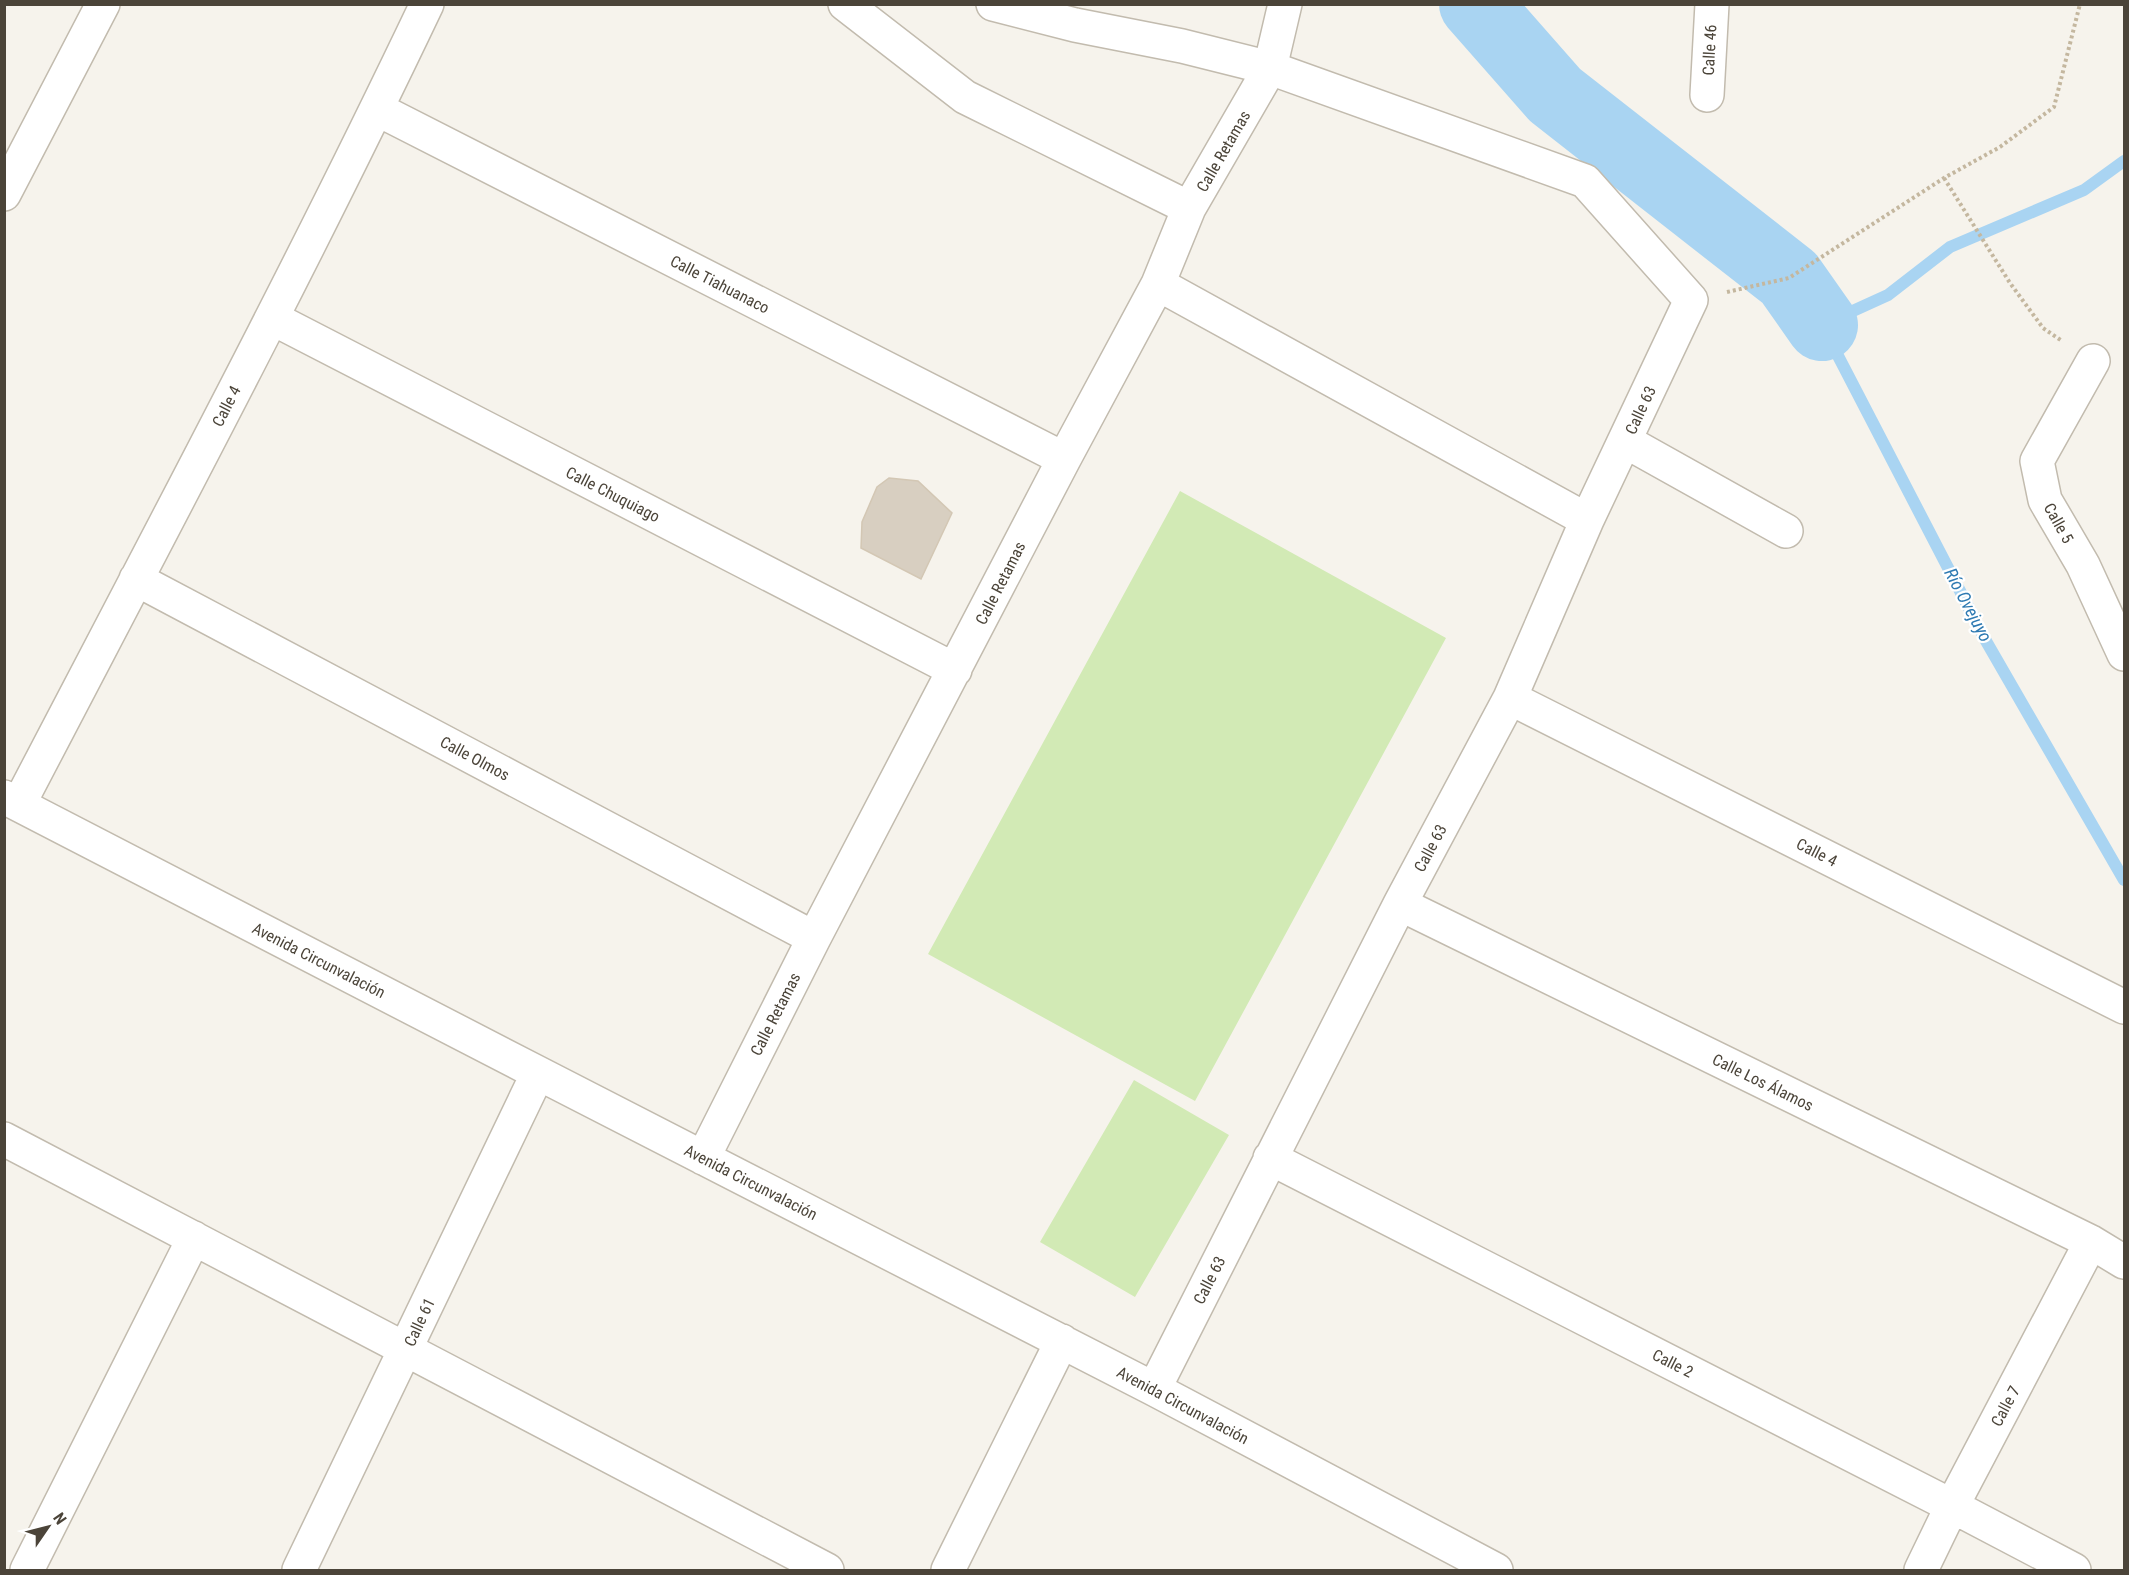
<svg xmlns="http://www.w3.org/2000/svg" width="2129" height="1575" font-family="'Roboto Condensed',sans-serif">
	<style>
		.green { fill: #d2eab5 }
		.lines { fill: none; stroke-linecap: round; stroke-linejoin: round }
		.stream { stroke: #a9d4f2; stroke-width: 12 }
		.river { stroke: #a9d4f2; stroke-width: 72 }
		.building { fill: #d8cfc1; stroke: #d3c7b4; stroke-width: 1.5 }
		.minor-casing { stroke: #c2bbae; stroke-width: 36 }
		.path { stroke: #c4b79f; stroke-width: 4; stroke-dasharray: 3 3; stroke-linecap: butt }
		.minor { stroke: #fff; stroke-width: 33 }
		.labels { text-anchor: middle; stroke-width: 4.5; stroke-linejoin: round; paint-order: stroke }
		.street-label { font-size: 16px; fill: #4b4439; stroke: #fff }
		.water-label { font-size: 18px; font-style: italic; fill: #2e7ab2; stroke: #fff }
	</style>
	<rect width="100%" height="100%" fill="#f6f3ec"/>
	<path class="green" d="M1180,491L1446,638L1195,1101L928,954Z
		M1134,1080L1229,1135L1135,1297L1040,1242Z"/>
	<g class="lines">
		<path class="stream" d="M2124,161L2084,190L1950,247L1888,295L1822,325L1986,641L2124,880"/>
		<path class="river" d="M1475,4L1555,95L1789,278L1822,325"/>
	</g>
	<path class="building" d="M889,478L918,481L952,513L921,579L861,548L862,522L877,487Z"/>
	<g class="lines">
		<g class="minor-casing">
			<path id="minor" d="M845,4L965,97L1189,208
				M993,4L1075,25L1182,46L1270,68L1585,181L1691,300L1587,520L1510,698L1400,904L1154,1389
				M1707,95L1712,4
				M377,109L1064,459
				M4,194L103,4
				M1158,284L1587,520
				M272,318L955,670
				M2093,361L2037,461L2045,500L2083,565L2124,654
				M1625,441L1786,531
				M136,579L814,938
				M1510,698L2124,1007
				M4,797L538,1073L1154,1389L1496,1570
				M19,804C157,539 298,275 427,4
				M1400,904L2091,1242L2124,1262
				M4,1139L827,1570
				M703,1158L814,938L1064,459L1158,284L1189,208L1270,68L1285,4
				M1270,1158L1952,1506L2074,1570
				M27,1570L194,1238
				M299,1570L538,1073
				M948,1570L1062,1341
				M1921,1570L1952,1506L2091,1242"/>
		</g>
		<path class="path" d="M1944,178L2010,283L2043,328L2062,341
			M1727,292L1789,278L1944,178L2000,147L2054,107L2080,4"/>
		<use href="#minor" class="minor"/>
	</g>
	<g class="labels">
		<g class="street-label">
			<text transform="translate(1709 50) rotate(-87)" y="6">Calle 46</text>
			<text transform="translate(1223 151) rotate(-60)" y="6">Calle Retamas</text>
			<text transform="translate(720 284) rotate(27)" y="6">Calle Tiahuanaco</text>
			<text transform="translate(226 406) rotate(-63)" y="6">Calle 4</text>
			<text transform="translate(1640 410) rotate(-65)" y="6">Calle 63</text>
			<text transform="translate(613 494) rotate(27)" y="6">Calle Chuquiago</text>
			<text transform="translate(2059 523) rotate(61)" y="6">Calle 5</text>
			<text transform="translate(1000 583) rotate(-63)" y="6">Calle Retamas</text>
			<text transform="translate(475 758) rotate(28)" y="6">Calle Olmos</text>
			<text transform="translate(1430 848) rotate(-62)" y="6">Calle 63</text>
			<text transform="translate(1817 852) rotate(27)" y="6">Calle 4</text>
			<text transform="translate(319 960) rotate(27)" y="6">Avenida Circunvalación</text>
			<text transform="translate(775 1014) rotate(-63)" y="6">Calle Retamas</text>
			<text transform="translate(1763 1082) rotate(26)" y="6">Calle Los Álamos</text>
			<text transform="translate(751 1182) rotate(27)" y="6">Avenida Circunvalación</text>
			<text transform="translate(1209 1280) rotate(-63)" y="6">Calle 63</text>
			<text transform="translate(419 1322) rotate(-65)" y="6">Calle 61</text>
			<text transform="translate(1673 1363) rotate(27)" y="6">Calle 2</text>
			<text transform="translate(1183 1405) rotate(28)" y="6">Avenida Circunvalación</text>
			<text transform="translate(2005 1406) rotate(-62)" y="6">Calle 7</text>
		</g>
		<g class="water-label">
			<text transform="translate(1968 605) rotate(62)" y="6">Río Ovejuyo</text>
		</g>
	</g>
	<rect width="2129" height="1575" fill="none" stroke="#4b4439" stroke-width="12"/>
	<g transform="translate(48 1527) rotate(55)" stroke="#ffffff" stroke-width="4.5" paint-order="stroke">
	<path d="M0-4.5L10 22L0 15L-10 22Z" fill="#4b4439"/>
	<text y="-9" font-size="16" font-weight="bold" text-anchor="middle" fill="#4b4439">N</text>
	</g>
</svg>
